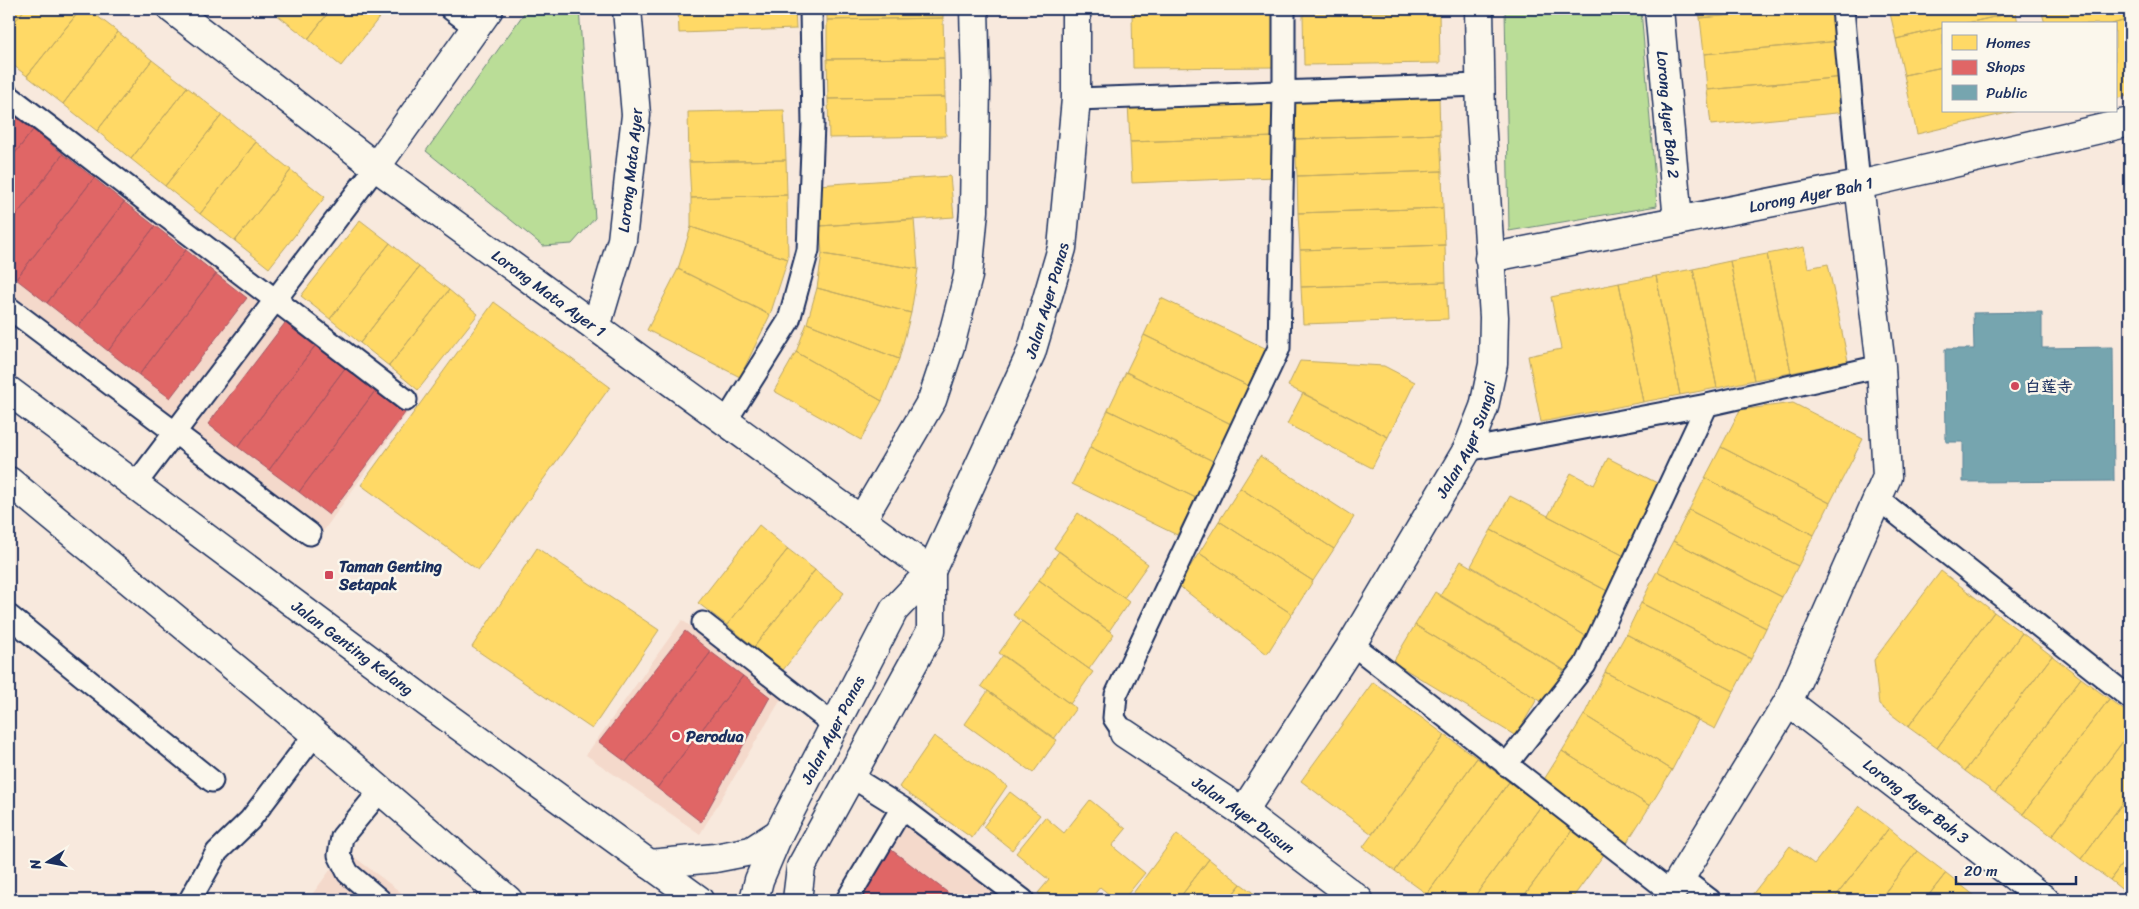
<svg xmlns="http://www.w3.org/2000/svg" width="2139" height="909" font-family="Sriracha,'LXGW WenKai TC',sans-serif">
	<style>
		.built { fill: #f4d9cb }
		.green { fill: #badd97; stroke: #6a867a }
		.homes { fill: #ffd966; stroke: #bba664 }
		.shops { fill: #e06666; stroke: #a55664 }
		.public { fill: #76a5af; stroke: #5b8297 }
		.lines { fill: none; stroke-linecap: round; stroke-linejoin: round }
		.service-casing { stroke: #1b2f5e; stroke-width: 25 }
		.minor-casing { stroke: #1b2f5e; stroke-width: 31 }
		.tertiary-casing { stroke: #1b2f5e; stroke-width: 31 }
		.primary-casing { stroke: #1b2f5e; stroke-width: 31 }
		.service { stroke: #fbf7ec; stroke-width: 21 }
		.minor { stroke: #fbf7ec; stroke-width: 28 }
		.tertiary { stroke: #fbf7ec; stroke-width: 28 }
		.primary { stroke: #fbf7ec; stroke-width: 28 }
		.poi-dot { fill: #d1495b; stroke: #fbf7ec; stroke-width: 2 }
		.labels { text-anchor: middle; stroke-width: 5; stroke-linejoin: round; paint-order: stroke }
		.street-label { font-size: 16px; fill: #1b2f5e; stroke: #fbf7ec }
		.poi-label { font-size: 16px; font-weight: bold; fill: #1b2f5e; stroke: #fbf7ec; text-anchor: start }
	</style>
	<rect width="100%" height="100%" fill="#f8e9dd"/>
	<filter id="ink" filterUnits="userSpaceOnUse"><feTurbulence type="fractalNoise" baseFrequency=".02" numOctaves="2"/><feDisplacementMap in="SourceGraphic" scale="10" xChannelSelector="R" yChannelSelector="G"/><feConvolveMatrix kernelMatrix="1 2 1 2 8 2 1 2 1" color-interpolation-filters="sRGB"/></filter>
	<g filter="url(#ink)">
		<path class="built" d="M9,110L408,412L322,533L9,297Z
			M682,620L783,696L700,834L586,755Z
			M904,824L1005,900H858Z
			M345,850L411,900H308Z"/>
		<path class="green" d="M527,9H579L595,218L572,244L543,246L426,151Z
			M1505,9H1641L1657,206L1509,231Z"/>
		<path class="homes" d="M9,9H25L9,29Z
			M25,9H81L27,76L9,62V29Z
			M81,9H88L118,32L63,104L27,76Z
			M280,9H331L308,39L276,14Z
			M331,9H386L341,66L308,39Z
			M678,9H795L796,29L679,33Z
			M827,9H943V18L827,20Z
			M1132,9H1276V10L1132,12Z
			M1303,9H1439V12L1303,14Z
			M1699,9H1796L1700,18Z
			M1796,9H1837L1840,41L1704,54L1700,18Z
			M1889,9H2015L2016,12L1963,24H1943V28L1896,39Z
			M2041,9H2130V19L2112,24H2045Z
			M1276,10L1277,67L1133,68L1132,12Z
			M1439,12L1440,63L1304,65L1303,14Z
			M2016,12L2018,24H1963Z
			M943,18L944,58L827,59V20Z
			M2130,19V95L2115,99V24H2112Z
			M1943,28V67L1904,75L1896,39Z
			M118,32L152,60L97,131L63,104Z
			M1840,41L1844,77L1707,90L1704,54Z
			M944,58L945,97L828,99L827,59Z
			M152,60L187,87L131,159L97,131Z
			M1943,67V111H2016L1917,134L1904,75Z
			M1844,77L1847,112L1711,125L1707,90Z
			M187,87L222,115L165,186L131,159Z
			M945,97L946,136L829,138L828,99Z
			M1273,97L1275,137L1130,142L1128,103Z
			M1439,97L1440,134L1295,139L1294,102Z
			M784,110L786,160L689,162L688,112Z
			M222,115L256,142L200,214L165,186Z
			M1440,134L1442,171L1297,176L1295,139Z
			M1275,137L1276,177L1132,183L1130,142Z
			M256,142L291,170L235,241L200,214Z
			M786,160L787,195L691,198L689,162Z
			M291,170L325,197L269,268L235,241Z
			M1442,171L1443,208L1298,213L1297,176Z
			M950,176L954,217L820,226L817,185Z
			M787,195L788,259L691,227V198Z
			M1443,208L1445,245L1300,250L1298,213Z
			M914,219L918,269L822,254L820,226Z
			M360,220L390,243L330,319L301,296Z
			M691,227L788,259L770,315L678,269Z
			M390,243L419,267L360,343L330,319Z
			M1445,245L1446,282L1301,287L1300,250Z
			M1804,247L1808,268L1828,264L1848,361L1791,373L1767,254Z
			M822,254L918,269L911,313L817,288Z
			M1767,254L1791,373L1754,380L1730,261Z
			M1730,261L1754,380L1717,388L1693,269Z
			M419,267L449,290L389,366L360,343Z
			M678,269L770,315L740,377L647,330Z
			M1693,269L1717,388L1680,395L1656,276Z
			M1656,276L1680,395L1643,402L1619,283Z
			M1446,282L1448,319L1303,324L1301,287Z
			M1619,283L1643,402L1541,422L1528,356L1561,349L1551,297Z
			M817,288L911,313L899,359L807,323Z
			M449,290L478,314L418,390L389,366Z
			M1161,298L1267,349L1249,386L1144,335Z
			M494,302L610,387L478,570L361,485Z
			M807,323L899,359L882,401L796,352Z
			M1144,335L1249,386L1231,424L1126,372Z
			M796,352L882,401L861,440L774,391Z
			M1300,361L1384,366L1415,382L1388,437L1288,386Z
			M1126,372L1231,424L1213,461L1108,410Z
			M1303,393L1388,437L1372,468L1287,424Z
			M1793,403L1863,439L1830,503L1721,447L1740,410Z
			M1108,410L1213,461L1196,498L1090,447Z
			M2130,420V453L2123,422Z
			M1090,447L1196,498L1177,535L1072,484Z
			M1721,447L1830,503L1814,535L1705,478Z
			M1260,456L1354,517L1334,549L1240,488Z
			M1608,458L1669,489L1632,560L1548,516L1571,473L1594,485Z
			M1705,478L1814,535L1798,566L1689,510Z
			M1240,488L1334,549L1313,581L1219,521Z
			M1510,496L1632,560L1615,595L1491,530Z
			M1689,510L1798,566L1782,597L1673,541Z
			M1078,513L1148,564L1124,598L1054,548Z
			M1219,521L1313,581L1292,614L1199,553Z
			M759,525L788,549L727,625L698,603Z
			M1491,530L1615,595L1589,638L1471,566Z
			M1673,541L1782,597L1766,628L1657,571Z
			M537,548L659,630L592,729L472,647Z
			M788,549L815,570L754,647L727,625Z
			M1059,551L1129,602L1109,631L1039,580Z
			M1199,553L1292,614L1267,654L1178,585Z
			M1461,561L1589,638L1568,673L1440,596Z
			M815,570L844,593L783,670L754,647Z
			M1657,571L1766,628L1751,659L1641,603Z
			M1941,571L1994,612L1908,727L1879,705L1874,660Z
			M1039,580L1114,634L1089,669L1013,615Z
			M1435,592L1564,670L1544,703L1415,625Z
			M1641,603L1751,659L1734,691L1626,634Z
			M1994,612L2022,633L1937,748L1908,727Z
			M1022,621L1093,672L1070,704L999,653Z
			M1415,625L1537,699L1516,736L1393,662Z
			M2022,633L2052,656L1965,771L1937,748Z
			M1626,634L1734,691L1715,729L1605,672Z
			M1003,655L1076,708L1054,739L981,686Z
			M2052,656L2081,678L1995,793L1965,771Z
			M1605,672L1698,720L1672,770L1584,715Z
			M2081,678L2109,699L2023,814L1995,793Z
			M1373,682L1445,735L1372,834L1301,781Z
			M988,691L1057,740L1033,773L965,724Z
			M2109,699L2130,715V732L2052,836L2023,814Z
			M1584,715L1672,770L1650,806L1562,751Z
			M2130,732V793L2081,859L2052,836Z
			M1445,735L1477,758L1395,871L1363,847Z
			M934,736L1007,786L972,838L899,787Z
			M1562,751L1650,806L1626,844L1543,781Z
			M1477,758L1509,782L1427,894L1395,871Z
			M1509,782L1541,806L1472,900H1435L1427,894Z
			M1010,792L1040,815L1012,850L983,827Z
			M2130,793V853L2110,880L2081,859Z
			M1090,800L1126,829L1112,846L1145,873L1123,900H1116L1100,887L1090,900H1047L1038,893L1049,880L1016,853L1045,817L1064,833Z
			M1541,806L1573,829L1521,900H1472Z
			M1860,806L1889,828L1833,900H1748L1790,846L1814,864Z
			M1889,828L1917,851L1879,900H1833Z
			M1573,829L1605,853L1571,900H1521Z
			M1177,834L1209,859L1178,900H1128Z
			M1917,851L1946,873L1925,900H1879Z
			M2130,853V896L2110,880Z
			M1209,859L1241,884L1228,900H1178Z
			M1946,873L1975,896L1971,900H1925Z
			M1241,884L1263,900H1228Z"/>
		<path class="shops" d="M9,112L33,130L9,161Z
			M33,130L63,154L9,225V161Z
			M63,154L94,178L16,279L9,274V225Z
			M94,178L124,202L47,303L16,279Z
			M124,202L155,226L78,327L47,303Z
			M155,226L186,250L108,351L78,327Z
			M186,250L216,274L139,375L108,351Z
			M216,274L247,298L170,398L139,375Z
			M285,323L315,346L238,447L208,424Z
			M315,346L345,368L269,470L238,447Z
			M345,368L375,391L299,492L269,470Z
			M375,391L405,413L329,515L299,492Z
			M685,631L711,652L626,762L599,742Z
			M711,652L743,676L657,788L626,762Z
			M743,676L770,697L701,822L657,788Z
			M889,848L951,895L947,900H862Z"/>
		<path class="public" d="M2042,312V348L2113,347L2114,481L1963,482V442H1946L1945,349H1974L1973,313Z"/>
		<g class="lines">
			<g class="service-casing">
				<path id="service" d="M451,9L475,27
					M1843,9L1859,185
					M9,96L406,400
					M1076,99L1480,85
					M9,308L310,534
					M726,421L789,320L808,250L813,124L811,9
					M1467,450L1707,405L1881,366
					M135,485L376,167
					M1877,498L2130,698
					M9,616L212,781
					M703,623L834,725
					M1352,644L1672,893
					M1124,733L1114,718L1116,695L1279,348L1284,92V9
					M1506,765L1585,665L1707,405
					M852,777L902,808L1023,900
					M1681,878L1710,900
					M190,900L217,852L250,820L315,734
					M380,900L348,873L339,855L342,837L380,791
					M847,900L902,808"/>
			</g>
			<g class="minor-casing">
				<g id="minor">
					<path id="s1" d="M172,9L376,167L931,571"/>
					<path id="s2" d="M1659,9L1678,221"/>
					<path d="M376,167L489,9"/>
					<path id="s3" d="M1489,258L1859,185L2130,122"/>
					<path id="s4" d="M596,327L622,240L636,115L627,9"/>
					<path d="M861,521L932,400L950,346L968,276L974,211L976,83L974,9"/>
					<path id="s5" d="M1788,702L2045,900"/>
					<path id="s6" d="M1124,733L1243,812L1359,900"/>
					<path id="s7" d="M1243,812L1352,644L1467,450L1484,407L1493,364L1494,317L1481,119L1479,9"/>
					<path d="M1667,900L1788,702L1887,477L1881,366L1859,185"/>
				</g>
			</g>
			<g class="tertiary-casing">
				<g id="tertiary">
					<path id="s8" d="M754,900L759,880L779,833L894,610L931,571L1031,353L1062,248L1076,99V9"/>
					<path d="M797,900L801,867L931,631V571"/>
				</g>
			</g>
			<g class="primary-casing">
				<g id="primary">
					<path id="s9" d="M9,391L429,704L699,900"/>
					<path d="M9,481L315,734L508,900"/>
					<path d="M649,864L715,858L751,851L779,833"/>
				</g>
			</g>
			<use href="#service" class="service"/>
			<use href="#minor" class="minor"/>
			<use href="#tertiary" class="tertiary"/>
			<use href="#primary" class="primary"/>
		</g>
	</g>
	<g class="poi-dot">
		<circle cx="2015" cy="386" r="5"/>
		<rect x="324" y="570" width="10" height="10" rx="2.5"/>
		<circle cx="676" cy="736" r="5"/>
	</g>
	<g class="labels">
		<g class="street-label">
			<text dy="6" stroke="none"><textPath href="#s2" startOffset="106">Lorong Ayer Bah 2</textPath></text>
			<text dy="6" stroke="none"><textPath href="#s4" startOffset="161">Lorong Mata Ayer</textPath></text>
			<text dy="6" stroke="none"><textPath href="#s3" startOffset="328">Lorong Ayer Bah 1</textPath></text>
			<text dy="6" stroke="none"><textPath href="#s1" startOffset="472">Lorong Mata Ayer 1</textPath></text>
			<text dy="6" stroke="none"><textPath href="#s8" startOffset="671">Jalan Ayer Panas</textPath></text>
			<text dy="6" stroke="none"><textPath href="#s7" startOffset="435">Jalan Ayer Sungai</textPath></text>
			<text dy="6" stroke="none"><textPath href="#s9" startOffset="429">Jalan Genting Kelang</textPath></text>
			<text dy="6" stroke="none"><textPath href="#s8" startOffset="188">Jalan Ayer Panas</textPath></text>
			<text dy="6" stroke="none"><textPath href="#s5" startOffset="162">Lorong Ayer Bah 3</textPath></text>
			<text dy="6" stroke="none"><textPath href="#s6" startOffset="145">Jalan Ayer Dusun</textPath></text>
		</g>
		<g class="poi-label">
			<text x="2025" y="392">白莲寺</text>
			<text x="339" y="572">Taman Genting<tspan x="339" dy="18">Setapak</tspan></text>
			<text x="686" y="742">Perodua</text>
		</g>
	</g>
	<rect width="2139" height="909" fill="none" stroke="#fbf7ec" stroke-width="30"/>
	<rect x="15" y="15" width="2109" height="879" fill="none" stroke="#1b2f5e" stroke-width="2" filter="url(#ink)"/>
	<rect x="1942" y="22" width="175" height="90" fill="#fbf7ec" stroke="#a1a7b3"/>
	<rect x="1952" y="35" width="25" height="15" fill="#ffd966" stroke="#a1a7b3"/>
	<text x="1986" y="48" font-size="15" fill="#1b2f5e">Homes</text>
	<rect x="1952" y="60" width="25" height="15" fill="#e06666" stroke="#a1a7b3"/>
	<text x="1986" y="72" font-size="15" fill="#1b2f5e">Shops</text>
	<rect x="1952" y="85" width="25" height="15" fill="#76a5af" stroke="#a1a7b3"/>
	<text x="1986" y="98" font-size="15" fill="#1b2f5e">Public</text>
	<g transform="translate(48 862) rotate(259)" stroke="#fbf7ec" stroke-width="4" paint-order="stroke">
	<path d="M0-4L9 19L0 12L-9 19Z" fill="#1b2f5e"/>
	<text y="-8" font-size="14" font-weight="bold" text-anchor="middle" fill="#1b2f5e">N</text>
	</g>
	<path d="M1956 876v8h120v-8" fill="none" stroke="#1b2f5e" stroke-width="2.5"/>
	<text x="1964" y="876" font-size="15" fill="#1b2f5e" stroke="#fbf7ec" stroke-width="4" paint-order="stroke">20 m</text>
</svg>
